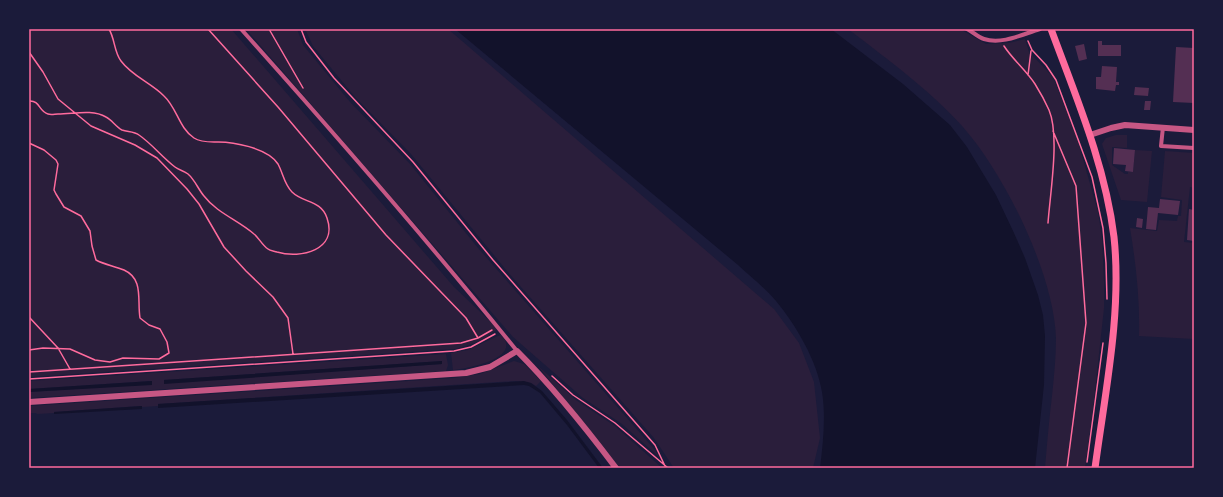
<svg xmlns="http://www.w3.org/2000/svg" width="1223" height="497" font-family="'PT Sans',sans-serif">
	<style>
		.green { fill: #2a1e3b; fill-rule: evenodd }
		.water { fill: #12122b }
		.building { fill: #542f53 }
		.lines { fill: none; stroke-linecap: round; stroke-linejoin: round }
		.path { stroke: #ff6b9d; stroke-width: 1.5 }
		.minor { stroke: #c65784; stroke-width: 4 }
		.tertiary { stroke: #c65784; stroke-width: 6 }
		.primary { stroke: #ff6b9d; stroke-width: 7 }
		.neatline { fill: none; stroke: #ff6b9d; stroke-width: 1.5 }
	</style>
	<rect width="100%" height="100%" fill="#1b1b3a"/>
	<path class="green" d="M29,29H231L454,287L496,327V330C483,341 469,346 454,349L29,377Z
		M246,29H297L303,45L350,102L410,164L478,248L655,450L659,457L622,424L583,398L513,337Z
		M305,29H448L774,309L799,343L814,382L820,438L813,468H674L654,438L507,271L411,154L355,97L313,46Z
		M848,29H960L986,44L1009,43L1025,39L1029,52L1053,77L1077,138L1098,212L1102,238L1104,281V308L1093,409L1085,468H1045C1047,444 1049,420 1052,396C1054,376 1056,358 1056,338C1054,274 1005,175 963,127C932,92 886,58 848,29Z
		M1116,135H1127V148L1112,147V165L1125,174H1128V172H1133L1135,150L1152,151L1147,202L1121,200L1102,144L1106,138Z
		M1165,151L1194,153V188L1190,187L1184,242L1194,243V339L1139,336C1140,300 1136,264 1130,228L1157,231L1159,220L1177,221L1178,216H1181L1182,200L1161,197Z
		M501,335C524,358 466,369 453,370L451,353L468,350L498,336Z
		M446,354L448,365L446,371L29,398V392L152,384L151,381L29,389V381ZM442,361V364L164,383V380Z
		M514,361L524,364L541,381L536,386L531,383L515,381L158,404V406L142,407L141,406L54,412V413L37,414L36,413H29V406L454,378L480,374Z
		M538,366L576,400L615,426L662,468H620Z"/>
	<path class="water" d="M455,29H831L903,84L950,125L967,147L996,195L1014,233L1025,258L1038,295L1043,315L1045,336L1044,385L1035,468H820C823,443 826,417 822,392C817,361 796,325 776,301C765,288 751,277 738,265Z
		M442,361V364L164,384V380Z
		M152,381V385L29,392V389Z
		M524,381L531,383L542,391L567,420L603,468H599L567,425L540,393L529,386L524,385L158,408V404Z
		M142,406V409L54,414V412Z"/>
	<path class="building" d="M1098,41H1102V45H1121V56H1098Z
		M1084,44L1087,59L1079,61L1075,46Z
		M1176,47L1194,48V103L1173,102Z
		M1102,66L1117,67L1116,82H1119V85H1116L1115,91L1096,89V77H1101Z
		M1135,87L1149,88L1148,96L1134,95Z
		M1145,101H1151L1150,110H1144Z
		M1114,148L1135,150L1133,172L1125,171L1126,165L1113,164Z
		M1160,199L1180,201L1178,215L1158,213L1156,230L1146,229L1148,207L1159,208Z
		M1189,209L1194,210V241L1187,240Z
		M1137,218L1143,219L1142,228L1136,227Z"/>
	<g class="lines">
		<path class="path" d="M208,29L278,107L386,235L466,318L478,338
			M269,29L303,88
			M301,29L306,42L334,78L413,162L493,260L655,445L665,466
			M1028,41L1032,50L1046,65L1056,80L1092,177L1103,228L1106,263L1107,299
			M1004,46C1013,60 1026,70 1035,84C1040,92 1045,101 1049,110C1060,136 1050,194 1048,223
			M29,52L43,72L58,99L91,126L135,145L157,158L187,189L199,204L224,247L246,271L273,297L288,318L293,354
			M1028,75L1031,51
			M29,101C40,100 39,112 48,114C51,115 55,114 58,114C74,114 92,109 106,117C112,120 116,127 122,130C128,132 134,131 139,135C152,144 162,157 175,167C179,170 184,171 188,174C195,180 198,189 204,196C217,213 238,220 254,234C259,238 262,245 268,249C270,251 274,251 277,252C301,259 338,250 327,218C321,200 303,203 292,192C284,184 283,173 278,164C268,148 232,141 214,142C208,142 200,142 194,138C179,128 177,108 164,96C151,83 132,76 121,61C114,52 115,39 109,29
			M1053,131L1076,186L1086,323L1067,468
			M29,143L44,150L56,160L58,164L54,190L56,194L64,207L81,216L90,231L92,246L96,260C105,265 115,266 124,270C144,279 137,300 140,318L149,325L160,329L167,342L169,353L159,359L123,358L110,362L95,360L70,349L43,348L29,350
			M29,317L58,348L70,369
			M29,372L461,343L478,338L492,330
			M552,376L573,395L615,423L668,468
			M29,379L454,351L471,347L495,334
			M1087,462L1103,343"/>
		<path class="minor" d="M241,29C335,134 428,241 517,351
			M967,29C973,32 978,37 984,39C1002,45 1023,34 1040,29
			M1163,127L1161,146L1194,148"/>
		<path class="tertiary" d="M1090,135L1111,128L1125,125L1194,130
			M29,402L466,373L490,367L517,351C553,387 585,427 616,468"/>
		<path class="primary" d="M1051,29C1076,97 1105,164 1114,237C1122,312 1105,393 1095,468"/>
	</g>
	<rect width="1223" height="497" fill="none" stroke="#1b1b3a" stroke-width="60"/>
	<rect x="30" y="30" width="1163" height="437" class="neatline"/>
</svg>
